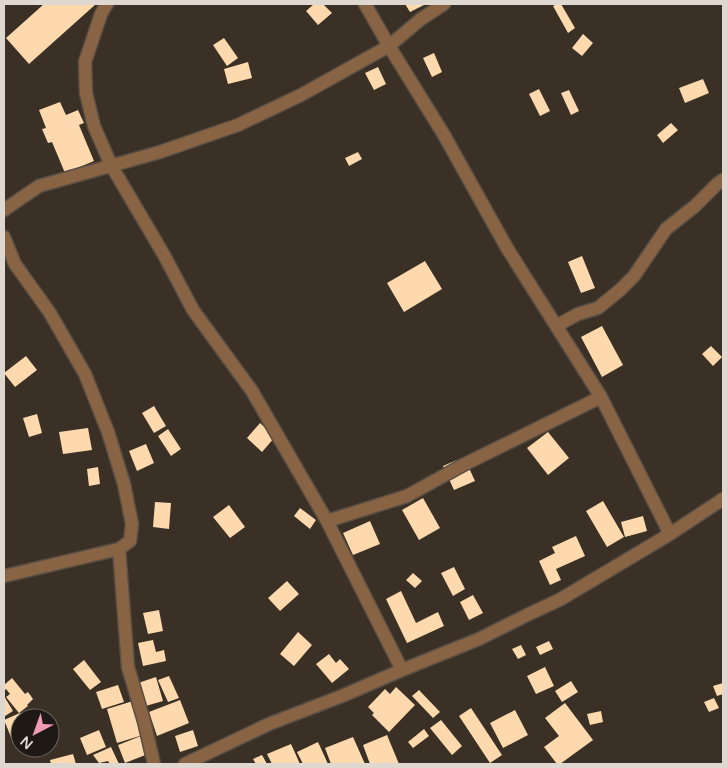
<svg xmlns="http://www.w3.org/2000/svg" width="727" height="768" font-family="'Varela Round',sans-serif">
	<style>
		.building { fill: #fdd9ad }
		.lines { fill: none; stroke-linecap: round; stroke-linejoin: round }
		.minor-casing { stroke: #584e44; stroke-width: 15 }
		.minor { stroke: #896444; stroke-width: 12 }
	</style>
	<rect width="100%" height="100%" fill="#3a3025"/>
	<path class="building" d="M44,4H96L29,64L6,38Z
		M314,4H323L332,13L318,25L306,11Z
		M405,4H426L410,12Z
		M557,4H561L575,28L568,33L553,6Z
		M583,34L593,43L582,56L572,48Z
		M224,38L238,58L227,66L213,45Z
		M434,53L442,72L432,77L423,58Z
		M248,62L252,78L228,84L224,69Z
		M378,67L386,84L374,90L365,73Z
		M703,79L709,93L685,103L679,88Z
		M539,89L550,111L540,116L529,94Z
		M569,90L579,111L571,115L561,93Z
		M60,102L66,115L78,110L84,123L79,125L94,161L65,173L52,142L48,143L42,129L46,128L39,110Z
		M671,123L678,130L663,143L657,135Z
		M358,152L362,159L349,166L345,158Z
		M582,256L595,288L581,293L568,262Z
		M425,261L442,289L404,312L387,283Z
		M602,326L623,365L602,377L581,337Z
		M711,346L722,357L713,366L702,354Z
		M26,356L37,370L15,387L4,373Z
		M154,406L166,426L154,433L142,413Z
		M37,414L42,433L29,437L23,418Z
		M260,423L275,437L262,452L247,438Z
		M88,428L92,450L63,454L59,432Z
		M168,429L181,449L171,456L158,436Z
		M548,432L569,458L548,475L527,448Z
		M146,444L154,463L137,471L129,451Z
		M464,457L475,481L454,490L443,466Z
		M98,467L100,484L89,486L87,469Z
		M423,498L440,528L419,540L402,510Z
		M603,501L624,537L607,547L586,511Z
		M155,502L171,503L169,529L153,527Z
		M229,505L245,527L230,538L213,517Z
		M300,508L316,520L310,529L294,516Z
		M643,516L647,531L625,537L621,522Z
		M370,521L380,544L353,555L343,533Z
		M576,536L585,556L556,569L561,580L550,585L539,561L555,553L552,547Z
		M454,567L465,589L453,596L441,573Z
		M413,573L422,581L415,588L406,580Z
		M287,581L299,594L280,611L268,598Z
		M401,591L416,623L438,612L444,626L407,643L386,599Z
		M473,595L483,613L469,620L460,602Z
		M159,610L163,631L148,634L143,613Z
		M298,632L312,645L294,666L280,654Z
		M153,640L156,652L164,650L166,661L143,666L138,643Z
		M549,641L553,649L540,655L536,647Z
		M521,645L526,655L518,659L512,649Z
		M329,654L336,663L340,659L349,669L332,683L316,664Z
		M84,660L101,682L90,690L73,669Z
		M545,667L554,686L536,694L527,676Z
		M169,676L179,698L168,702L158,680Z
		M156,677L163,701L142,707L135,684Z
		M12,678L25,694L28,692L33,699L27,705L28,706L19,713L6,697L10,694L6,689L4,691V685Z
		M571,681L578,692L562,702L555,691Z
		M723,683V694L717,696L713,686Z
		M118,685L124,702L102,709L96,692Z
		M396,687L415,705L389,732L372,715L374,713L368,707L385,689L390,694Z
		M419,690L440,712L433,718L412,696Z
		M4,696L13,711L5,716L4,715Z
		M714,698L719,708L709,712L704,702Z
		M180,700L189,723L157,736L149,712Z
		M133,701L143,735L117,743L107,709Z
		M565,703L593,740L560,764H557L544,747L559,736L545,718Z
		M471,708L502,755L490,763L459,716Z
		M515,710L528,735L503,748L490,723Z
		M601,711L603,722L590,725L587,714Z
		M20,713H22L24,718H20V740L13,742L4,720Z
		M441,720L462,746L452,755L430,728Z
		M424,729L429,736L413,748L408,742Z
		M99,730L106,747L87,755L80,738Z
		M193,730L198,746L180,752L175,736Z
		M146,734L153,752L125,763L118,745Z
		M387,735L399,764H370L363,745Z
		M353,737L365,764H331L325,748Z
		M318,742L328,764H303L297,752Z
		M291,744L300,764H272L267,754Z
		M111,747L119,764H110L108,761L99,763L93,755Z
		M73,754L76,764H51L50,760Z
		M262,755L267,764H256L253,759Z"/>
	<g class="lines">
		<g class="minor-casing">
			<path id="minor" d="M107,4L101,14L85,62L86,93L94,126L111,165L164,255L193,310L252,391L327,521L402,670
				M365,4L389,46L444,135L507,248L601,397L670,534
				M4,210L39,186L160,152L238,125L301,95L389,46L421,19L444,4
				M4,237L15,264L50,313L85,374L108,432L124,484L132,524L130,541L119,549L4,576
				M556,326L578,314L598,308L620,290L634,276L666,229L695,206L717,184L723,180
				M327,521L407,496L465,464L601,397
				M119,549L128,667L144,721L154,764
				M185,764L269,724L342,696L402,670L479,639L527,615L561,599L670,534L723,499"/>
		</g>
		<use href="#minor" class="minor"/>
	</g>
	<rect width="727" height="768" fill="none" stroke="#dfd8d1" stroke-width="10"/>
	<g transform="translate(35 733) rotate(221)"><circle r="24" fill="#1e1914" stroke="#6b6560"/>
	<path d="M0-4L9 19L0 12L-9 19Z" fill="#f09ab6"/>
	<text y="-8" font-size="14" font-weight="bold" text-anchor="middle" fill="#dfd8d1">N</text>
	</g>
</svg>
